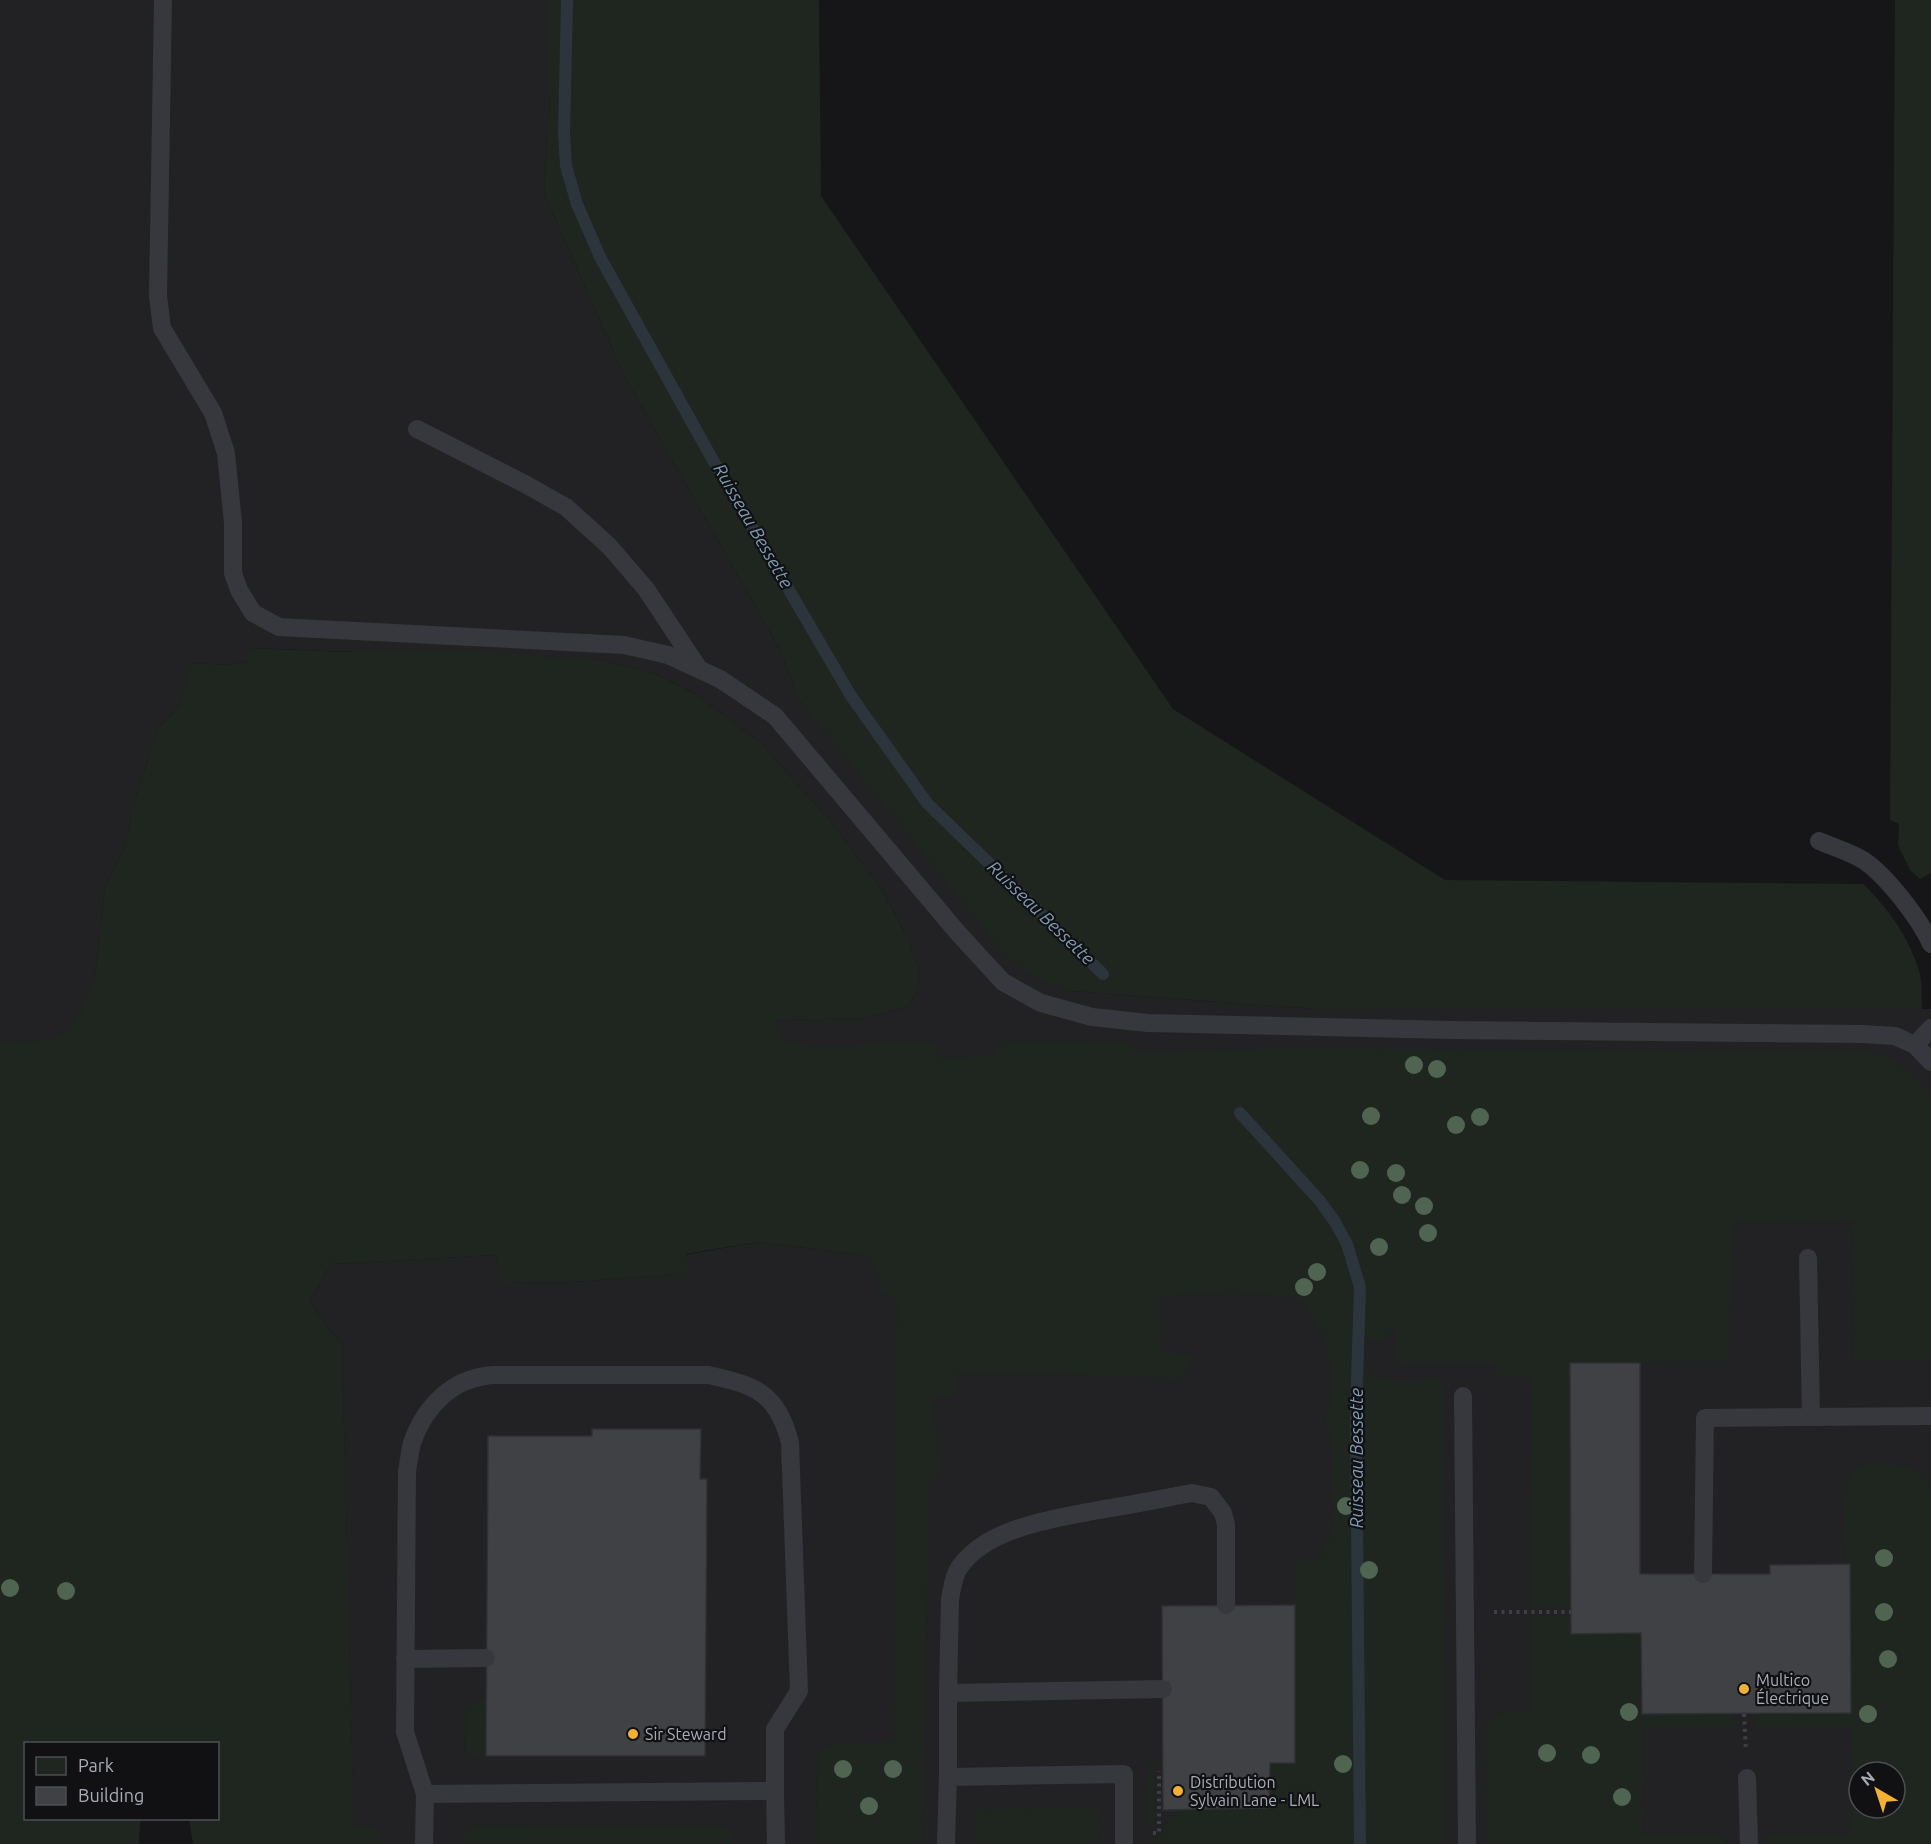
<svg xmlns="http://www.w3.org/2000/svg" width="1931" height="1844" font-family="Ubuntu,sans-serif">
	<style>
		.built { fill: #222225; fill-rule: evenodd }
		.green { fill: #1e261f; fill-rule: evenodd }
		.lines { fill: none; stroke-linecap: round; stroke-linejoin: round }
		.stream { stroke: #2c353c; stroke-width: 12 }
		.building { fill: #404145; stroke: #303034; stroke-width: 1.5 }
		.path { stroke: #3d3f44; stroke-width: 4; stroke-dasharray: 3 4.5; stroke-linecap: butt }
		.service { stroke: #37383d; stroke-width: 18 }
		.tree { fill: #506452 }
		.poi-dot { fill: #f2b134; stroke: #111113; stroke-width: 2 }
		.labels { text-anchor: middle; stroke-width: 4.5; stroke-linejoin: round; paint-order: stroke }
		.poi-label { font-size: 16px; fill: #a8adb8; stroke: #111113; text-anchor: start }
		.water-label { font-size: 18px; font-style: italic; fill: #7f9bb3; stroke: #111113 }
	</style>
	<rect width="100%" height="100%" fill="#161618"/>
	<path class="built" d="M0,0H550V97L544,193L623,373L779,648L800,701L1072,991L1316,1009H1931V1844H354L342,1344L320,1318L310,1300L331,1264L495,1255L502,1283L574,1282L688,1273L685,1255L757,1242L862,1255L779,1072L775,1020L867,1018L908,1006L919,988L918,966L908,940L884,893L832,823L761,743L697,695L654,673L604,661L249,648V661L230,665L192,663L180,706L158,729L135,799L126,844L105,887L95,978L83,1061L0,1062ZM1859,1772H1895V1808H1859Z"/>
	<path class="green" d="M550,0H819L821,196L1173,709L1445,880L1863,884C1888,908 1909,937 1919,971C1923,983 1921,997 1922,1009H1316L1072,991L1041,980L1009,960L800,701L779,648L623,373L544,193L550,97Z
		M1895,0H1931V873L1920,879L1910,870L1898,845L1899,824L1890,820Z
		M249,648L348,652H478L604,661L654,673L697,695L761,743L832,823L884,893L908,940L918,966L919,988L908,1006L867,1018L775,1020L784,1043L822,1047L891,1043L936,1042L940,1058L994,1056L1001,1041L1131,1043L1138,1053L1285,1048L1868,1052C1899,1059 1911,1071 1931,1094V1359L1854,1360L1853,1221L1733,1223L1729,1361L1570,1363L1571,1608H1533L1532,1377H1495V1363L1394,1364L1397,1325L1385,1339L1366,1342L1365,1372L1384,1381L1443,1380L1445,1844H1149V1840L1160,1838L1173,1810L1269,1808L1270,1763H1295V1559L1320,1558L1334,1529L1331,1434L1325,1422L1334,1383L1325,1338L1300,1299L1232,1290L1159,1297L1161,1350L1194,1357L1181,1379L998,1371L955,1374V1397L933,1399L940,1473L929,1483L922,1844H817L818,1755L825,1747L832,1744L894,1742L895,1374L898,1301L879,1291L876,1264L862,1255L757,1242L686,1254L689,1273L574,1282L502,1283L495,1255L331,1264L310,1300L320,1318L342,1344L354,1828H374L380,1833L381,1844H193L189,1819L218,1818V1744H26V1818L142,1819L140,1823L139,1844H0V1044L50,1040L65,1033L81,1014L95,978L105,887L126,844L135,799L158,729L180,706L191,663L230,665L249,661Z
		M1875,1462C1899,1466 1922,1464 1931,1490V1844H1766L1768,1838L1772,1836L1851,1834L1852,1728L1756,1729V1714L1851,1713L1850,1565L1846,1564C1846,1542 1839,1488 1854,1471C1859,1465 1868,1464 1875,1462ZM1859,1772H1895V1808H1859Z
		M1533,1616L1571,1617V1634L1641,1633L1642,1714H1734L1736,1728H1642L1643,1835H1719L1725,1837L1727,1844H1487L1486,1726C1497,1707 1513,1712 1533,1712Z
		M486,1700V1756L466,1755L465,1712L472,1703Z
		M1163,1762V1765L1155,1767L1156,1826H1149L1148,1763Z
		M1099,1808L1098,1844H975L974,1809Z
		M470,1826L727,1827L732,1834V1844H464L463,1833Z"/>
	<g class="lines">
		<path class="stream" d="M567,0L564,133L566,166L577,204L600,257L710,455L851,696L927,803L1103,974
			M1240,1113L1320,1201L1335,1222L1347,1244L1360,1287L1356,1411L1360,1844"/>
	</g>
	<path class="building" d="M1570,1363H1640V1574H1770V1565L1850,1564L1851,1713L1642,1714L1641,1633L1571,1634Z
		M592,1429H701L700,1479H707L705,1756H486L488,1436H592Z
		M1295,1605V1763H1270L1269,1808L1163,1810L1162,1606Z"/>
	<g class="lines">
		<path class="path" d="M1494,1612H1571
			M1744,1714L1746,1751
			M1153,1833H1159V1771"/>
		<path class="service" d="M163,0L158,296L162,328L213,413L226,453L233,523V573L239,590L253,613L279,627L624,645L668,655L720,679L775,716L958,933L1003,982L1041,1003L1092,1017L1148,1023L1452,1030L1862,1034L1895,1036L1915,1045L1931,1062
			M417,429L525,484L566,507L609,546L646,589L699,669
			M1819,841C1833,847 1850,852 1863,860C1886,875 1920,919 1931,944
			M1915,1045L1931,1028
			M1808,1258L1811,1417
			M1463,1396L1467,1844
			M1703,1574L1705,1418L1931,1416
			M405,1659L486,1658
			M948,1693L950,1599C952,1589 953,1577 959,1568C987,1526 1059,1518 1104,1509C1130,1505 1155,1500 1181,1495L1192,1493L1211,1497L1223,1513L1226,1524V1605
			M948,1777V1693L1163,1689
			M1747,1778L1749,1844
			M425,1794L405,1732L407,1471C409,1461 410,1451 412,1443C425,1405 454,1377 494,1375H708C755,1385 778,1393 790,1443L799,1691L775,1729V1791
			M424,1844L425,1794L775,1791L776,1844
			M946,1844L948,1777L1124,1774V1844"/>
	</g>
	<g class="tree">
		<circle cx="1414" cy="1065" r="9"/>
		<circle cx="1437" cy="1069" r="9"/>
		<circle cx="1371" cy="1116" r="9"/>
		<circle cx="1480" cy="1117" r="9"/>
		<circle cx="1456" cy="1125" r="9"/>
		<circle cx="1360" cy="1170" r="9"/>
		<circle cx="1396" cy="1173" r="9"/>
		<circle cx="1402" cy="1195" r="9"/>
		<circle cx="1424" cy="1206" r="9"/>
		<circle cx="1428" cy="1233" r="9"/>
		<circle cx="1379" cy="1247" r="9"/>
		<circle cx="1317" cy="1272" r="9"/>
		<circle cx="1304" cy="1287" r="9"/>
		<circle cx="1346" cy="1506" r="9"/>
		<circle cx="1884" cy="1558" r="9"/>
		<circle cx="1369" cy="1570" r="9"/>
		<circle cx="10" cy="1588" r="9"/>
		<circle cx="66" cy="1591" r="9"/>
		<circle cx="1884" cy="1612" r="9"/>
		<circle cx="1888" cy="1659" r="9"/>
		<circle cx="1629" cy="1712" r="9"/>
		<circle cx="1868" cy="1714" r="9"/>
		<circle cx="1547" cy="1753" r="9"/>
		<circle cx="1591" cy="1755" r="9"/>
		<circle cx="1343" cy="1764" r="9"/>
		<circle cx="843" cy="1769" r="9"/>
		<circle cx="893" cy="1769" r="9"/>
		<circle cx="1622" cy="1797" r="9"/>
		<circle cx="869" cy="1806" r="9"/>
	</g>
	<g class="poi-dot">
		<circle cx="1744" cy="1689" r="6"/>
		<circle cx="633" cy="1734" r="6"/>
		<circle cx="1178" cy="1791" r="6"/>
	</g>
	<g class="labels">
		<g class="poi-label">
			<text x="1756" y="1686">Multico<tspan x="1756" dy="18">Électrique</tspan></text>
			<text x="645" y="1740">Sir Steward</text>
			<text x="1190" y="1788">Distribution<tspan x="1190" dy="18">Sylvain Lane - LML</tspan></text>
		</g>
		<g class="water-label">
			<text transform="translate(753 526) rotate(60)" y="6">Ruisseau Bessette</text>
			<text transform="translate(1041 913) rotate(44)" y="6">Ruisseau Bessette</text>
			<text transform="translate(1357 1458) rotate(-90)" y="6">Ruisseau Bessette</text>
		</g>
	</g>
	<rect x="24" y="1742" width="195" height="78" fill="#111113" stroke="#4d4f55" stroke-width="1.5"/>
	<rect x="36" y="1757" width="30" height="18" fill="#1e261f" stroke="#4d4f55" stroke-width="1.5"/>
	<text x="78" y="1772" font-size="18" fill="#a8adb8">Park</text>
	<rect x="36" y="1787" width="30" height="18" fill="#404145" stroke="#4d4f55" stroke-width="1.5"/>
	<text x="78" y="1802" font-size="18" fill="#a8adb8">Building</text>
	<g transform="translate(1877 1790) rotate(321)"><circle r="28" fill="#111113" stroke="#4d4f55" stroke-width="1.5"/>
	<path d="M0-4.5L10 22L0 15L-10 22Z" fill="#f2b134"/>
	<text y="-9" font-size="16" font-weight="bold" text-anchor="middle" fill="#a8adb8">N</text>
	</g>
</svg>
